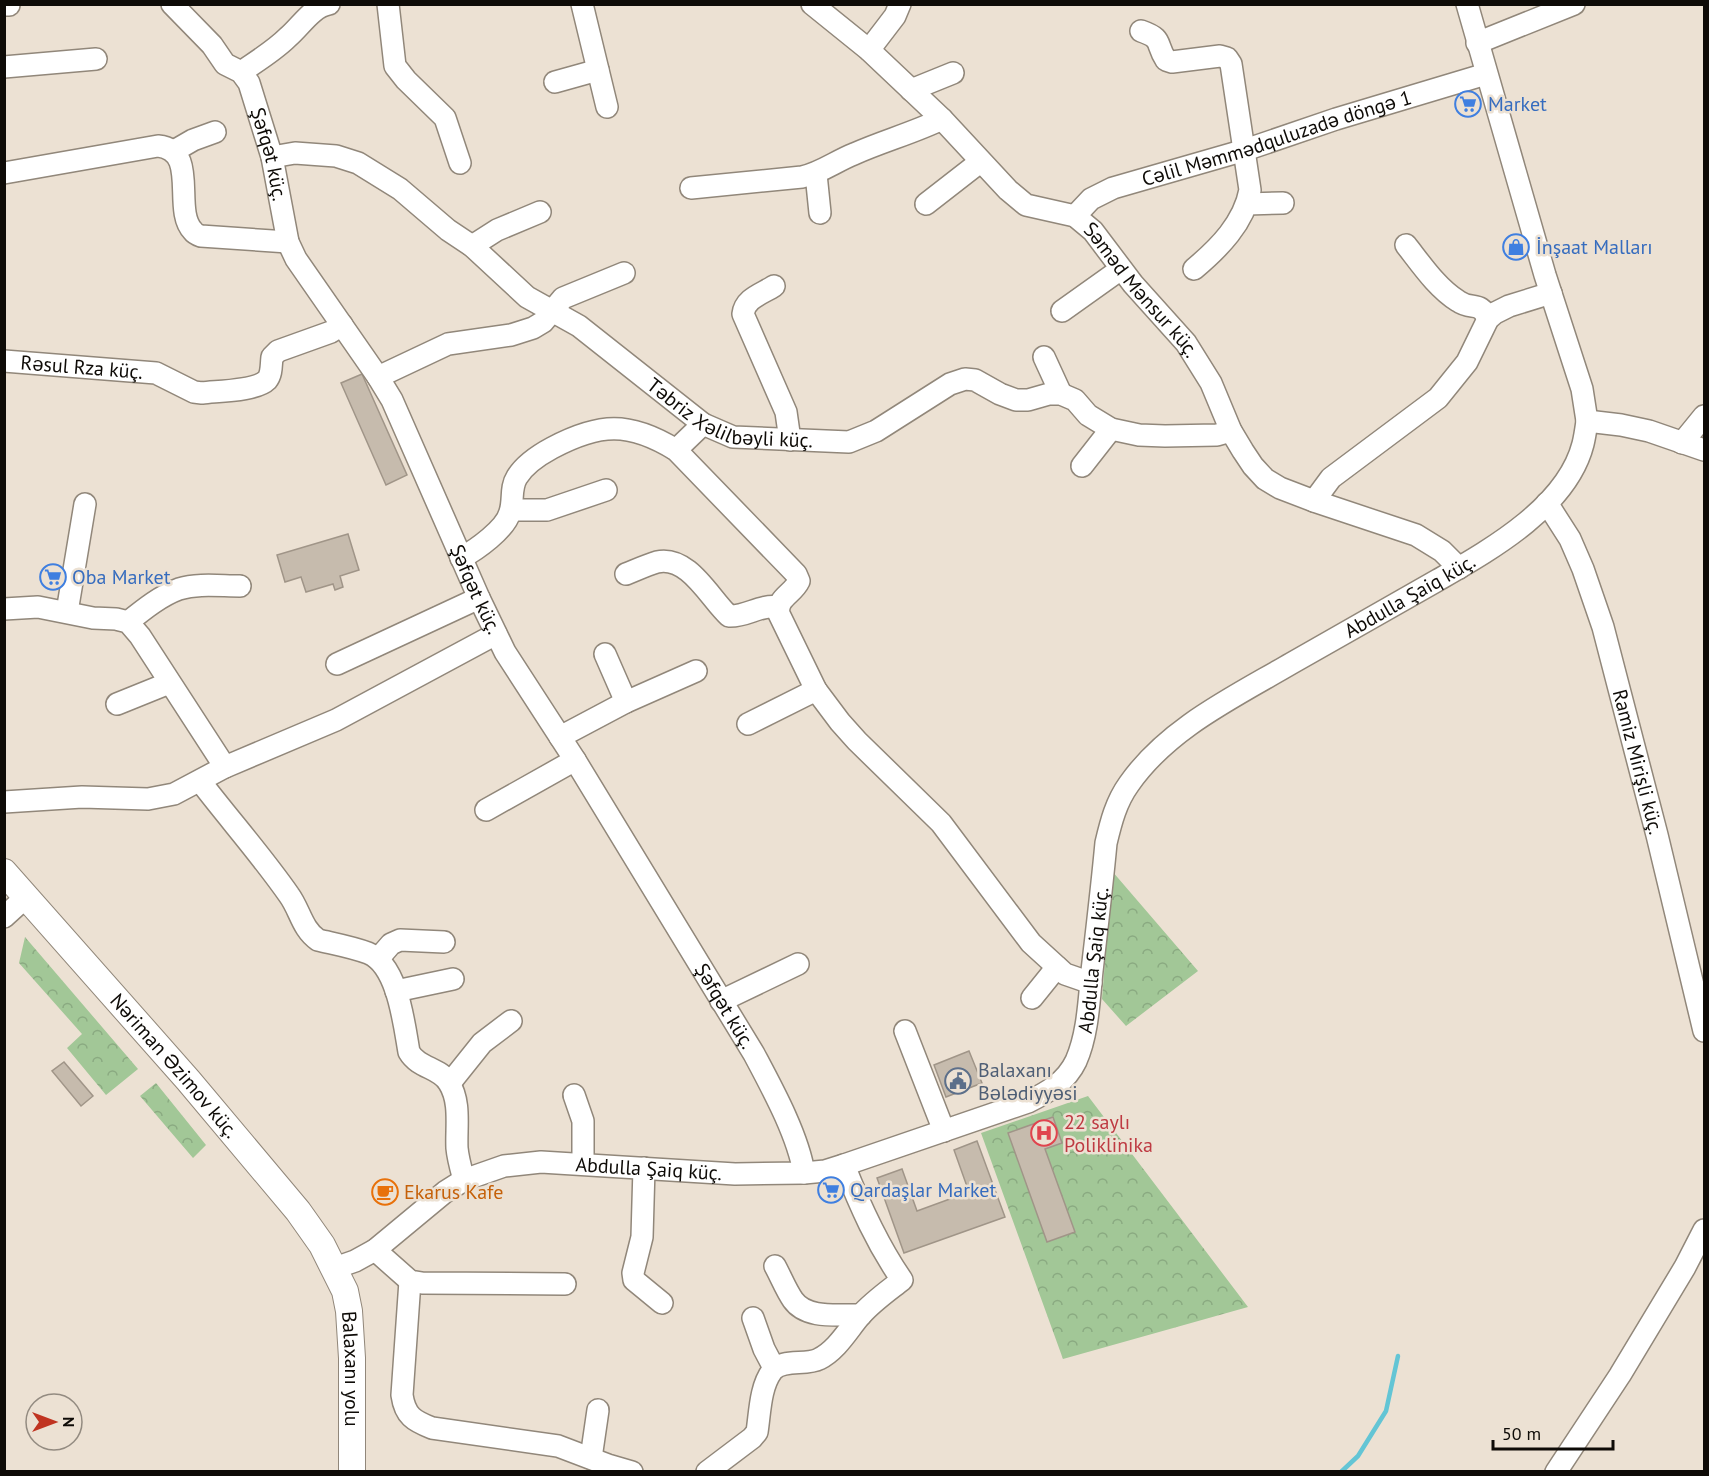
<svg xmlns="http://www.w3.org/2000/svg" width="1709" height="1476" font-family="'PT Sans',sans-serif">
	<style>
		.forest { fill: url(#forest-crowns) }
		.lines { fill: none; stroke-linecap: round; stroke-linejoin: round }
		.stream { stroke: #63c5d5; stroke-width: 4.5 }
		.building { fill: #c6bbad; stroke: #a09588; stroke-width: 1.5 }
		.minor-casing { stroke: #91877a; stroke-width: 24 }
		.major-casing { stroke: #91877a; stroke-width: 28 }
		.minor { stroke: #fff; stroke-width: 21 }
		.major { stroke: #fff; stroke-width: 26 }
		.labels { text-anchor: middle; stroke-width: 5; stroke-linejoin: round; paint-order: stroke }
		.shop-label { font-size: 20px; fill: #366cbe; stroke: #ece1d3; text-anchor: start }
		.street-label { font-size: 20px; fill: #0e0b07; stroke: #ece1d3 }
		.service-label { font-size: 20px; fill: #4e5e75; stroke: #ece1d3; text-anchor: start }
		.health-label { font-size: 20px; fill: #be3a42; stroke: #ece1d3; text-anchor: start }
		.food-label { font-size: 20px; fill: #c56008; stroke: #ece1d3; text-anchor: start }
	</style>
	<defs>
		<pattern id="forest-crowns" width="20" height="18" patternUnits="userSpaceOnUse" patternTransform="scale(1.5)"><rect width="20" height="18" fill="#a2c797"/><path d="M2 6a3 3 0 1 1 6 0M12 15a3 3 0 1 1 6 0" fill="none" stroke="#8aaa81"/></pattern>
	</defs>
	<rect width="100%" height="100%" fill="#ece1d3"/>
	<path class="forest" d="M1112,871L1198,971L1126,1026L1102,999Z
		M25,937L138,1069L106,1095L67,1048L82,1034L19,963Z
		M156,1083L206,1145L193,1158L140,1096Z
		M1088,1096L1110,1125L1248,1307L1063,1359L981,1133Z"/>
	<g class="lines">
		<path class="stream" d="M1341,1472L1358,1456L1386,1411L1398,1356"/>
	</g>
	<path class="building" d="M362,374L407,475L386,485L341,383Z
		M348,534L359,570L340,576L343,587L335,590L333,584L306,592L301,577L285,582L277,555Z
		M969,1051L982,1083L946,1097L934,1065Z
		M64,1062L93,1096L81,1106L52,1071Z
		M1053,1117L1062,1143L1045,1149L1075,1232L1047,1242L1008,1133Z
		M977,1141L1005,1217L904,1253L877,1178L902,1169L917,1211L969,1192L954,1150Z"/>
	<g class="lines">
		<g class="minor-casing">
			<g id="minor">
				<path id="s1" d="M172,4L212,45L225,64L241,72L249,83L272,157L288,242L296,259L378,377L392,400L479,598L505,652L575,760L754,1054C772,1088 798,1135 804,1173"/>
				<path d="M388,4L395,66L406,80L445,118L460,163"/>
				<path d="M582,4L607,107"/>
				<path id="s2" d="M812,4L869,50L942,119L1008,190L1026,205L1075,216L1093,231L1133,284L1186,343L1211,383L1231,431L1243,451L1253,466L1265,479L1280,488L1314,501L1416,535L1442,551L1459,568"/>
				<path d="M1467,4L1545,275L1582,389L1587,421"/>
				<path d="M4,5H9"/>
				<path d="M1141,31C1164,39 1155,43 1166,60L1172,62L1220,56L1227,58L1231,64L1250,190C1244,223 1219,248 1194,269"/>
				<path d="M1477,43L1574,4"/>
				<path d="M869,50L895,16L900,4"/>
				<path d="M4,67L96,59"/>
				<path d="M241,72C257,61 274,51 288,37C301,26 312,7 329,4"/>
				<path d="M555,82L598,70"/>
				<path d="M911,90L953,73"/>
				<path d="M174,151L193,140L215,132"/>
				<path id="s3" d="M272,157L295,153L336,156L358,163L400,189L448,230L472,246L527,297L579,326L703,424L733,437L849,442L876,431L950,384L965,379L975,380L1000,394L1016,400H1028L1049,394H1061L1075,400L1088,415L1111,429L1139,435L1165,436L1217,435L1231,431"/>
				<path d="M4,173L158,146C200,150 172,210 193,231C195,234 198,235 201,236L288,242"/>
				<path d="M816,174L820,213"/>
				<path d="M691,188L802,177C821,173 836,161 854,154C883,141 913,133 942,119"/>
				<path d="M926,204L980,162"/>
				<path d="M1247,204L1283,203"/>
				<path id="s4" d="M1075,216L1091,199L1113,188L1245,150L1336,119L1486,74"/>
				<path d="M1406,245C1421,264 1437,288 1458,301C1472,311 1480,300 1488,319"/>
				<path d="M472,246L497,230L540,212"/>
				<path d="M774,286C762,294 745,298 743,314L786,412L790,440"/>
				<path d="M1062,311L1121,269"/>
				<path d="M1044,357L1061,394"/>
				<path id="s5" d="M4,361L156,373L194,392L202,393C218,391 256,391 267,380C272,374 271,365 272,357L278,351L331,332L342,325"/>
				<path d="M378,377L448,344L511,335L533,328L543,322L563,298L624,273"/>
				<path d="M1682,443L1704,416"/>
				<path d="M676,450L703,424"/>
				<path d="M1082,466L1111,429"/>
				<path d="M1314,501L1331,478L1438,398L1467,362L1488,319L1495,313L1509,306L1551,293"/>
				<path id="s6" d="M1547,503L1570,539L1583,569L1603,627L1657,835L1704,1031"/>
				<path d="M511,510H547L606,490"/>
				<path d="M461,558C476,550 506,529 510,512C514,500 510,488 517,477C525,464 539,455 552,448C599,423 629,421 676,450L796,574L799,581C793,594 776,598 779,614L816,690L840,722L857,741L941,823L1031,943L1065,974L1091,983"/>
				<path d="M626,574C636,570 647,565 657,562C689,555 710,599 729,616C747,617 760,604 778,607"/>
				<path d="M4,609L38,607L93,618L116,619L128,622L140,636L225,767"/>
				<path d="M67,612L85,504"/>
				<path d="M128,622C143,610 160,596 179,589C198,583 220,586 240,586"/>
				<path d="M605,654L626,702"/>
				<path d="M337,664L479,598"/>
				<path d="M117,704L169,683"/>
				<path d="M748,724L816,690"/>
				<path d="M560,737L626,702L696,671"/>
				<path d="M200,781C229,819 262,856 289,895C300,910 302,929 318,940C335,944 352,947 368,953C398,965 404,1024 409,1052C419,1069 440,1067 449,1083C461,1102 456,1127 457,1148C458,1159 461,1169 464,1180"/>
				<path d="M4,802L82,797L148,799L174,794L225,767L336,720L496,634"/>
				<path d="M486,810L575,760"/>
				<path d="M4,917L26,897"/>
				<path d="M378,959L391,944L400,940L444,942"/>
				<path d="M396,991L453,979"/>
				<path d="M1032,998L1057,967"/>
				<path d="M721,1001L798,964"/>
				<path d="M905,1031L944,1131"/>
				<path d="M450,1083L482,1043L511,1021"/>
				<path d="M574,1095L583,1121V1164"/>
				<path d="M644,1168L642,1237L633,1273L634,1280L662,1303"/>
				<path d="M375,1250L410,1281L422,1283L565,1284"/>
				<path d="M775,1266C781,1277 786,1290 793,1300C807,1320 840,1314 861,1315"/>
				<path id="s7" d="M335,1268L355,1261L375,1250L445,1192L464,1180L504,1166L541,1162L735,1174L804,1173L825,1171L844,1165L1028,1102C1048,1092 1066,1082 1076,1061C1088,1034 1089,1000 1092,971C1097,928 1102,886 1106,843C1111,822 1116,802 1129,784C1168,728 1234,697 1292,663C1340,636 1389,608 1438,580C1490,550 1567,507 1583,444C1585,436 1586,428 1587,421L1621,425L1649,431L1704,450"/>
				<path d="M410,1281L402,1395C405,1416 414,1421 432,1428L558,1446L608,1465L632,1472"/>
				<path d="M753,1318L764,1349L774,1368"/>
				<path d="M591,1458L598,1410"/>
				<path d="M707,1472L752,1438L757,1432C760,1413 760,1387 772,1371C782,1358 806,1366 819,1359C837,1350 848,1330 860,1316C872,1302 888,1291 902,1280C877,1244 860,1206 844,1165"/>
				<path d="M1556,1472L1620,1375L1685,1267L1704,1230"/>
			</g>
		</g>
		<g class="major-casing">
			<g id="major">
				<path id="s8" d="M4,872L188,1080L298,1211L322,1245L345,1291L349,1311L352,1358V1472"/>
			</g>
		</g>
		<use href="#minor" class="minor"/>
		<use href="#major" class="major"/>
	</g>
	<defs>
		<g id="supermarket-ring" transform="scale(1.35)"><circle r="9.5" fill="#ece1d3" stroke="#3f7fe0" stroke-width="1.5"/><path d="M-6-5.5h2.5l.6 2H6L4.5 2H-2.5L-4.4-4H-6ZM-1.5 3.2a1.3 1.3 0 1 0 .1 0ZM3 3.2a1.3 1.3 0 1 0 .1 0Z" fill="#3f7fe0"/></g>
		<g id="shop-ring" transform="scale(1.35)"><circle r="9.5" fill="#ece1d3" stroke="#3f7fe0" stroke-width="1.5"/><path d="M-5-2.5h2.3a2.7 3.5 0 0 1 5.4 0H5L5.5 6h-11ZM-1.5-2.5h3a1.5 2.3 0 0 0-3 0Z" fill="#3f7fe0"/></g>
		<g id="civic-ring" transform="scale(1.35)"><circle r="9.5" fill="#ece1d3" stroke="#5c6f8a" stroke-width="1.5"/><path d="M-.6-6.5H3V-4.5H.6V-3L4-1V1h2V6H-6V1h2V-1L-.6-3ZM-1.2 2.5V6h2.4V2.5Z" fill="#5c6f8a"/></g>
		<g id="hospital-ring" transform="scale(1.35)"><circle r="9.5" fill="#ece1d3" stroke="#e0444e" stroke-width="1.5"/><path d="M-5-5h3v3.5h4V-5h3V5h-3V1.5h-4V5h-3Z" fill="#e0444e"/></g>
		<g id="cafe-ring" transform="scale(1.35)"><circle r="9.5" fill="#ece1d3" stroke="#e8710a" stroke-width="1.5"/><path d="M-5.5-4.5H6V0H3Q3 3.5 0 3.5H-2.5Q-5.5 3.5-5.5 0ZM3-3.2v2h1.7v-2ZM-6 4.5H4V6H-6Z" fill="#e8710a"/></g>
	</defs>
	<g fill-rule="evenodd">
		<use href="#supermarket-ring" x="1468" y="104"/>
		<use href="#shop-ring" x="1516" y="247"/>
		<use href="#supermarket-ring" x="53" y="577"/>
		<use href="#civic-ring" x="958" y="1081"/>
		<use href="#hospital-ring" x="1044" y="1133"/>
		<use href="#supermarket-ring" x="831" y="1190"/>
		<use href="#cafe-ring" x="385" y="1192"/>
	</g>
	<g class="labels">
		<g class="shop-label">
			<text x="1488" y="111">Market</text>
			<text x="1536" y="254">İnşaat Malları</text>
			<text x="72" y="584">Oba Market</text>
			<text x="850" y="1197">Qardaşlar Market</text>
		</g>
		<g class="street-label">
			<text dy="7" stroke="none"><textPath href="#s4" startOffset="219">Cəlil Məmmədquluzadə döngə 1</textPath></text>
			<text dy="7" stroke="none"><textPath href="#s1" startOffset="186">Şəfqət küç.</textPath></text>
			<text dy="7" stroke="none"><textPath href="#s2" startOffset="444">Səməd Mənsur küç.</textPath></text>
			<text dy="7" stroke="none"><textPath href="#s5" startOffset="78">Rəsul Rza küç.</textPath></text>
			<text dy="7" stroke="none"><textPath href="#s3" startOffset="544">Təbriz Xəlilbəyli küç.</textPath></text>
			<text dy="7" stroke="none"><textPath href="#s1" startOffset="672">Şəfqət küç.</textPath></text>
			<text dy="7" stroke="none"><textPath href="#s7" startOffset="1425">Abdulla Şaiq küç.</textPath></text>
			<text dy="7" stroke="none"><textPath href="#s6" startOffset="276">Ramiz Mirişli küç.</textPath></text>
			<text dy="7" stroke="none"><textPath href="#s7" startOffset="903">Abdulla Şaiq küç.</textPath></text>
			<text dy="7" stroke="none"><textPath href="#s1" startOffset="1158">Şəfqət küç.</textPath></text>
			<text dy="7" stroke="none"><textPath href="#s8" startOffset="258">Nəriman Əzimov küç.</textPath></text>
			<text dy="7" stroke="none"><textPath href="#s7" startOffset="345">Abdulla Şaiq küç.</textPath></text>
			<text dy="7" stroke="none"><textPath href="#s8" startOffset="620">Balaxanı yolu</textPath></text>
		</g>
		<g class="service-label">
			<text x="978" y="1077">Balaxanı<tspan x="978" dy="23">Bələdiyyəsi</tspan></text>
		</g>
		<g class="health-label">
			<text x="1064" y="1129">22 saylı<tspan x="1064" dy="23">Poliklinika</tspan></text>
		</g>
		<g class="food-label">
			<text x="404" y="1199">Ekarus Kafe</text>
		</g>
	</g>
	<rect width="1709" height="1476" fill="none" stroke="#0e0b07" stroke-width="12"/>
	<g transform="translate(54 1422) rotate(90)"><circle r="28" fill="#ece1d3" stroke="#938b81" stroke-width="1.5"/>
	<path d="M0-4.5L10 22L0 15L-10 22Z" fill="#c03421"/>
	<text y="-9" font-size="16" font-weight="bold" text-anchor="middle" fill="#0e0b07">N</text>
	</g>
	<path d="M1493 1440v9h120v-9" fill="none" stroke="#0e0b07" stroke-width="3"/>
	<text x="1502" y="1440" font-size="18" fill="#0e0b07" stroke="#ece1d3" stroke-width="4.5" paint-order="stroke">50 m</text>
</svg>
